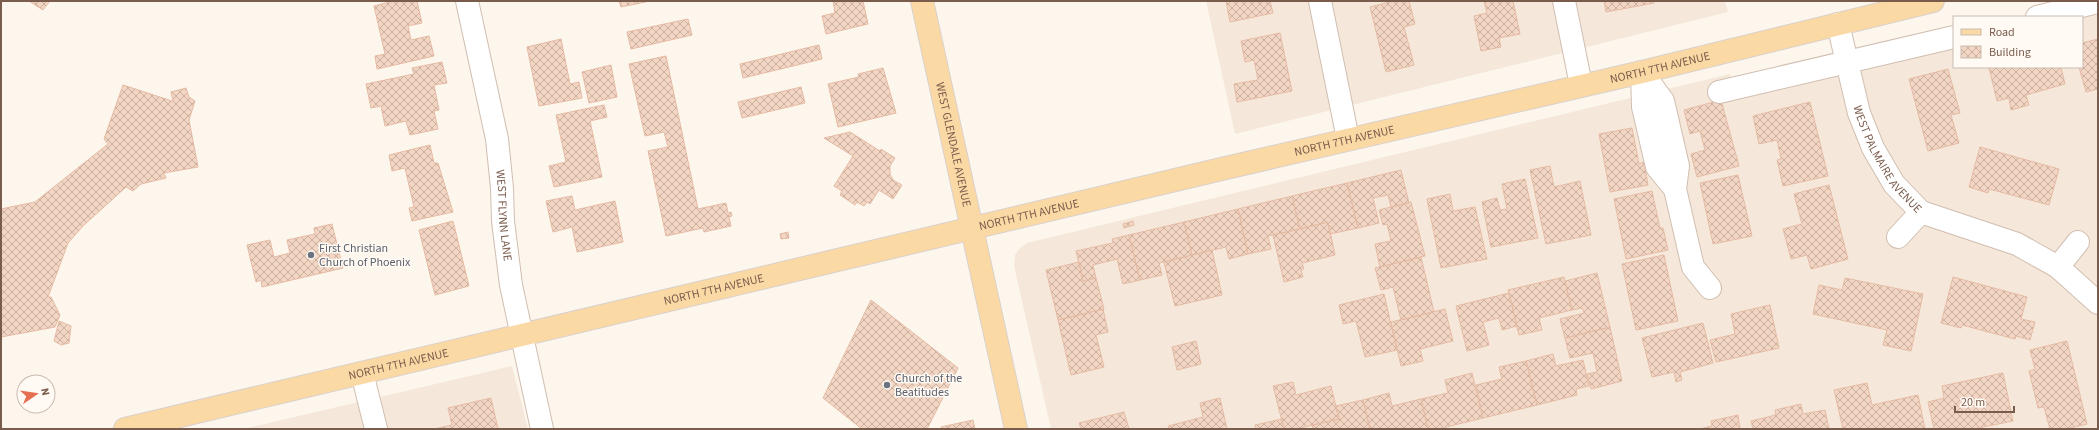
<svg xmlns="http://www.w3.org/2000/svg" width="2099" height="430" font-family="'Source Sans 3',sans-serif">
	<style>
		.residential { fill: #f5e8da }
		.building { fill: url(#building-cross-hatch); stroke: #e6bba3 }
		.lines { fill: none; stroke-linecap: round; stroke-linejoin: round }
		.minor-casing { stroke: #d1beb0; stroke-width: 24 }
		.major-casing { stroke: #dad1cd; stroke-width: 24 }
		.minor { stroke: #fff; stroke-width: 22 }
		.major { stroke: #fbd9a5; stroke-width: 22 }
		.worship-dot { fill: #6b7280; stroke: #fffaf3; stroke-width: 1.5 }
		.labels { text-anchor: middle; stroke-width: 3; stroke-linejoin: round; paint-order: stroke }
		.street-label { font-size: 12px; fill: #7a5c4d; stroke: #fffaf3 }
		.worship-label { font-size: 12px; fill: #5b616d; stroke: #fffaf3; text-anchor: start }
	</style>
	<defs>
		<pattern id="building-cross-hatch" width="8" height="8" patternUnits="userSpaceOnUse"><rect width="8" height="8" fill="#f3d5c3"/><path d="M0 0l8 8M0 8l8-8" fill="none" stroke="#cab0a1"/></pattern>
	</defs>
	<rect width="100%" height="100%" fill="#fdf6ec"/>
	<path class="residential" d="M1206,1H1725L1728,12L1235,134Z
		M2098,10V429H1051L1014,266L1015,255L1019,249L1027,243L1730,74L1736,98L1954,45V67H2082V17Z
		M512,366L528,429H243Z"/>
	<path class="building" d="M29,1H50L43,10Z
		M394,1H417L422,23L408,26L411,40L429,36L434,56L377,69L375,56L385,54L374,6Z
		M619,1H650L621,7Z
		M833,1H863L868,24L826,34L822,16L835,13Z
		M1226,1H1270L1273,13L1230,22Z
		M1394,1H1409L1415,24L1404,27L1414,65L1386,72L1370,7Z
		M1484,1H1513L1520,34L1499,38L1501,47L1481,51L1474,16L1487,13Z
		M1604,1H1653L1654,3L1606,12Z
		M688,19L692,35L631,49L627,32Z
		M1280,33L1292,91L1237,102L1234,84L1258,80L1254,60L1245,62L1241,41Z
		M561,39L570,84L579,82L582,98L539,106L527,47Z
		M2098,39V89L2086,92L2079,67H2082V43Z
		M819,45L822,59L743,78L740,64Z
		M666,56L698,209L726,203L728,213L731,212L732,216L729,217L731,226L704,232L703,228L666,236L648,151L668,147L664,132L645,136L629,64Z
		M442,62L447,83L434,85L439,110L434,111L438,129L410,135L406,121L385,126L381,106L371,108L366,84L414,74L412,68Z
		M611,65L617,97L589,103L582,72Z
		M1994,67H2061L2065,84L2026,95L2029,105L2011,110L2009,98L1997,101L1989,68Z
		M883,68L896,113L838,127L828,84L859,77L858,74Z
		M1948,69L1960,113L1951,115L1959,143L1928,151L1909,79Z
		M123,85L172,101H173L171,92L186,88L189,97L195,101L189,120L198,167L164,173L166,178L141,184L133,191L126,187L83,226L68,243L48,297H51L60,315L55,327L1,337V209L35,202L108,144L104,139Z
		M801,87L805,103L742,118L738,102Z
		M1721,100L1739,166L1697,177L1691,154L1705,150L1700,131L1690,134L1684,110Z
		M1810,102L1828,176L1783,186L1777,160L1781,159L1777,140L1759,144L1753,116Z
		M604,105L607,117L590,121L602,177L554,187L549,166L566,162L556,115Z
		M1632,128L1639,164L1644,162L1648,185L1610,192L1599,134Z
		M850,132L880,151L881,149L895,158L890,166V174L893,180L902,185L893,199L879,190L870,204L867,202L864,206L857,202L855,205L840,195L842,191L834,186L853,156L824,138Z
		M430,145L434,163H438L453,212L412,221L409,208L414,207L405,168L392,171L389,155Z
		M1980,147L2059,169L2049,205L1989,189L1988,193L1969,187Z
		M1550,166L1554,187L1580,181L1591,235L1546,244L1530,170Z
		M1401,170L1409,203L1391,207L1388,195L1373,198L1379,223L1358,228L1347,183Z
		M1738,175L1752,236L1713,244L1700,183Z
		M1525,179L1538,238L1491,247L1482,202L1497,198L1500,210L1507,209L1502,184Z
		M1347,183L1358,228L1330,234L1328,222L1300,229L1292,196Z
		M1829,185L1848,259L1811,269L1807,255L1791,259L1783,229L1802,224L1794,194Z
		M1652,191L1660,228H1663L1668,250L1626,259L1614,199Z
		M1450,194L1453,211L1475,207L1487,259L1441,268L1427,199Z
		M572,196L575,210L615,201L623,242L577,252L572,227L553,232L546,201Z
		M1292,196L1300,229L1268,236L1271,249L1248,254L1238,209Z
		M1411,202L1425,256L1380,267L1375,244L1391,241L1387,224L1383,225L1379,210Z
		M1238,209L1248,254L1229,259L1226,247L1192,255L1184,222Z
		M453,221L469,286L435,295L419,230Z
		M1133,221L1134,225L1124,228L1123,224Z
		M1184,222L1192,255L1159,263L1162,275L1140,280L1129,235Z
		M1328,222L1335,255L1302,263L1304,269L1301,270L1303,277L1284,282L1273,235Z
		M332,224L343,268L262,287L261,280L256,282L247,245L270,240L274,257L290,253L287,240L315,234L314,228Z
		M788,232L789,238L781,239L780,234Z
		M1129,235L1140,280L1123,284L1117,259L1093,265L1096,278L1083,281L1076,251L1113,243L1112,239Z
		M1212,250L1222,295L1175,306L1164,262Z
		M1664,255L1678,321L1636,330L1622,264Z
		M1421,257L1434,312L1401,320L1393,287L1381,290L1375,268Z
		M1079,262L1083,281L1096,278L1104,309L1058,320L1046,270Z
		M1597,273L1610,327L1565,338L1560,319L1584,313L1582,308L1572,310L1565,281Z
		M1564,277L1572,310L1539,318L1542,330L1519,335L1508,290Z
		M1953,277L2027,297L2021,319L2035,322L2030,340L2016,336L2015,339L1962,325L1961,328L1941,323Z
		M1845,278L1923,294L1911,351L1883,345L1887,330L1813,314L1819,285L1842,290Z
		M1509,293L1517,326L1502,330L1499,318L1483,322L1489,345L1467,351L1456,306Z
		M1384,294L1397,350L1365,357L1356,321L1343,324L1339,305Z
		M871,300L958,368L927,429H862L823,398Z
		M1770,305L1779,348L1716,362L1710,340L1735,334L1731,314Z
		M1103,309L1108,332L1096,335L1104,367L1071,375L1058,320Z
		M1445,309L1453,341L1420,349L1423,361L1401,366L1391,322Z
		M59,321L71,326L69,343L61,345L54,341Z
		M1703,323L1713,363L1680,372L1682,380L1676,382L1674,372L1652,377L1642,338Z
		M1610,327L1622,381L1591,389L1587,374L1597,372L1593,353L1570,358L1565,338Z
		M1196,341L1201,364L1177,370L1172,347Z
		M2067,341L2087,424L2066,429H2050L2044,407L2038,408L2029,371L2035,369L2030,350Z
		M1553,354L1556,366L1583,360L1589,386L1576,389L1577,395L1537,405L1526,361Z
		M1526,361L1537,405L1483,418L1476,385L1502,379L1499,367Z
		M1472,373L1483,418L1438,429H1428L1421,399L1448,393L1445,380Z
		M2003,373L2013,421L1973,429H1934L1928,402L1944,398L1942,386Z
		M1293,382L1296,395L1331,386L1339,419L1296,429H1284L1273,386Z
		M1867,383L1872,405L1918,395L1925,429H1843L1834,390Z
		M1389,393L1392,406L1421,399L1428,429H1370L1363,400Z
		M491,398L498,429H434L452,425L448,408Z
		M1220,398L1227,429H1169L1168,426L1203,417L1200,403Z
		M1363,400L1370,429H1313L1312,425L1339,419L1336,406Z
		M1801,404L1803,414L1825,410L1829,429H1753L1751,421L1776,415L1775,410Z
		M1124,412L1129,429H1081L1079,423Z
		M1738,415L1740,429H1700L1712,426L1711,421Z
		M1282,419L1284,429H1256L1255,425Z
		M973,420L975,429H942L941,427Z"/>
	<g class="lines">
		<g class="minor-casing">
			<g id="minor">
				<path id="s1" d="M467,1L497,139L502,188L503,221L511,285L542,429"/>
				<path d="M1320,1L1348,139"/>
				<path d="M1564,1L1581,85"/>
				<path d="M2037,17L2098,2"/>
				<path id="s2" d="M1838,24L1859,113L1873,148L1894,184L1921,212L2017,244L2058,267L2098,303"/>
				<path d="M1642,72L1663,101L1678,166L1675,189L1693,267L1710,288"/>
				<path d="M1642,72L1643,107L1657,167L1675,189"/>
				<path d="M1719,92L1954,37"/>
				<path d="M1898,237L1921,212"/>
				<path d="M2058,267L2078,242"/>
				<path d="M362,373L376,429"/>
			</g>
		</g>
		<g class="major-casing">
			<g id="major">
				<path id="s3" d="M922,1L1016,429"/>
				<path id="s4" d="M125,429L1230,167L1642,72L1933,1"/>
			</g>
		</g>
		<use href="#minor" class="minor"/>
		<use href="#major" class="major"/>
	</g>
	<g class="worship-dot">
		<circle cx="311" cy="255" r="4"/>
		<circle cx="887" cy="385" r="4"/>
	</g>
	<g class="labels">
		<g class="street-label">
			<text dy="4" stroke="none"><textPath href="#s4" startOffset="1577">NORTH 7TH AVENUE</textPath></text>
			<text dy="4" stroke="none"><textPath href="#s4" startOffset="1253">NORTH 7TH AVENUE</textPath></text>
			<text dy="4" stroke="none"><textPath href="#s3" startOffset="147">WEST GLENDALE AVENUE</textPath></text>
			<text dy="4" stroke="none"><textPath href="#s2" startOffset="146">WEST PALMAIRE AVENUE</textPath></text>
			<text dy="4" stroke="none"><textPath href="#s1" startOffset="218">WEST FLYNN LANE</textPath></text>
			<text dy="4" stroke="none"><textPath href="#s4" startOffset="929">NORTH 7TH AVENUE</textPath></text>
			<text dy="4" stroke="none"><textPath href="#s4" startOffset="605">NORTH 7TH AVENUE</textPath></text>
			<text dy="4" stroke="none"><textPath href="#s4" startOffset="281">NORTH 7TH AVENUE</textPath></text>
		</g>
		<g class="worship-label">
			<text x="319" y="252">First Christian<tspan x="319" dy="14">Church of Phoenix</tspan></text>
			<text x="895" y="382">Church of the<tspan x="895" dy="14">Beatitudes</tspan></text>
		</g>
	</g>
	<rect width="2099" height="430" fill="none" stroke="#7a5c4d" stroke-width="4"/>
	<rect x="1953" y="16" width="130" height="52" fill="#fffaf3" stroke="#cabbb1"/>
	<rect x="1961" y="29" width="20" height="6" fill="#fbd9a5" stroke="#cabbb1"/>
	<text x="1989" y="36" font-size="12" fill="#7a5c4d">Road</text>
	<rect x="1961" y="46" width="20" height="12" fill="url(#building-cross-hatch)" stroke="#cabbb1"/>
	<text x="1989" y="56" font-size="12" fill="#7a5c4d">Building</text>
	<g transform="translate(36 394) rotate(77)"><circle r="19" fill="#fffaf3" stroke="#cabbb1"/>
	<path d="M0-3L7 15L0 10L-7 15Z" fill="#e76f51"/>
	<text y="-6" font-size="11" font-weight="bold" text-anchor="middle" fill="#7a5c4d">N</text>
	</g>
	<path d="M1955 406v6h59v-6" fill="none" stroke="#7a5c4d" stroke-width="2"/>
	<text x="1961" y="406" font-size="12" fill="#7a5c4d" stroke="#fffaf3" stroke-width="3" paint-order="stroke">20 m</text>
</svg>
